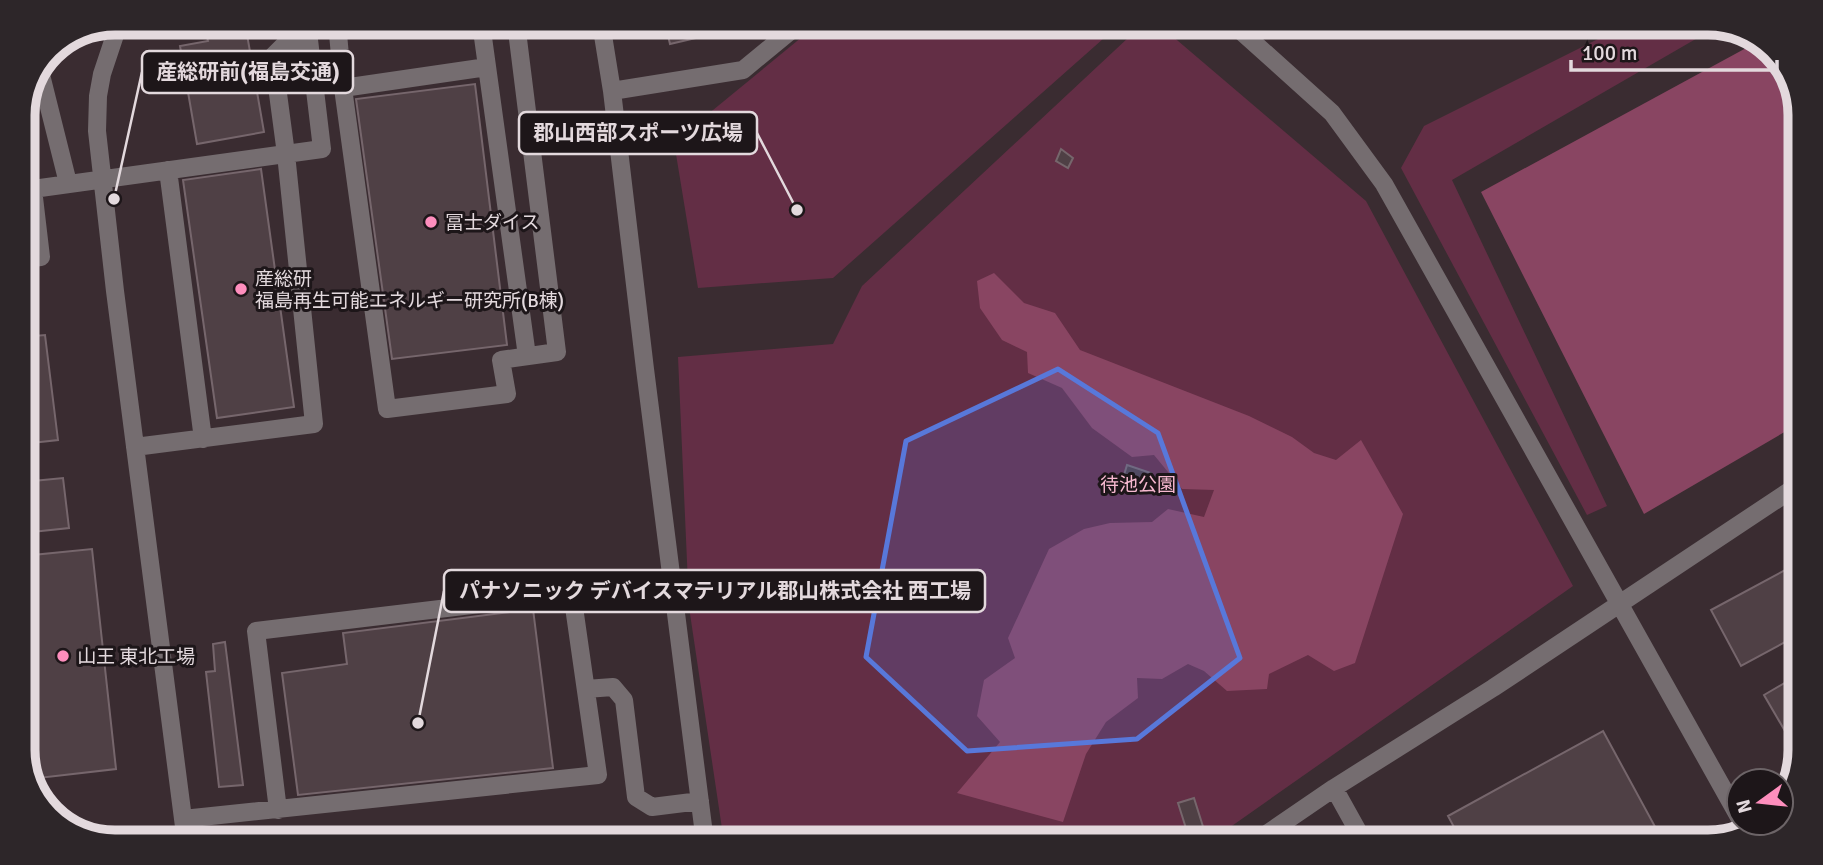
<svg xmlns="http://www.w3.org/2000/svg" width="1823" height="865" font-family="Signika,'Noto Sans JP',sans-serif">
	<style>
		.green { fill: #632e45 }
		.water { fill: #894562 }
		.building { fill: #4f4045; stroke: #76666c; stroke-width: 2 }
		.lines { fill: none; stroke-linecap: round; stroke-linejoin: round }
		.minor { stroke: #756d70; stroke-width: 18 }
		.marked { fill: #5878da; fill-opacity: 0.2; stroke: #5878da; stroke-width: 5; stroke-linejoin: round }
		.poi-dot { fill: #fe8ebd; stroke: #1d1619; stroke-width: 2.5 }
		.labels { text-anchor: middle; stroke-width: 6; stroke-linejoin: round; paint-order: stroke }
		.poi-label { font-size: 19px; fill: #e3d9dd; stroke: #1d1619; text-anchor: start }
		.park-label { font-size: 19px; fill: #f7b9d0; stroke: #1d1619 }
		.rim { fill: none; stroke: #e3d9dd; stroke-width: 9 }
		.leader { fill: none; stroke: #e3d9dd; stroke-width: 2.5 }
		.callout-dot { fill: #e3d9dd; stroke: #1d1619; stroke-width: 2.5 }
		.callout { fill: #1d1619; stroke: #e3d9dd; stroke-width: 2.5 }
		.callout-label { font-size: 21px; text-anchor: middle; font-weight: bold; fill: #e3d9dd }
	</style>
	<rect width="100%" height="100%" fill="#3a2c31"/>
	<path class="green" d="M819,23H1121L833,278L698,288L674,142Z
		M1144,23H1157L1366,201L1573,586L1209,842H724L689,607L678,357L833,344L862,286Z
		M1630,23H1708L1720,25L1452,180L1607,506L1587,515L1401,168L1424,126Z"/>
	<path class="water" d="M1759,41L1785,64L1800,109V423L1644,514L1481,192Z
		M994,273L1024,303L1055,313L1080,350L1249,416L1292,437L1314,453L1336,460L1361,440L1403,514L1355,663L1334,671L1308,655L1269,674L1267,689L1227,691L1204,671L1188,664L1162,679L1137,678L1138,698L1106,722L1086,754L1063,822L957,793L1000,742L977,716L984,680L1015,658L1008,638L1049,549L1084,529L1110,523L1152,522L1168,509L1204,517L1214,490L1182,489L1154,455L1132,457L1092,428L1062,388L1028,373L1027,352L1002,340L980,308L977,281Z"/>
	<path class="building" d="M204,23H245L264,132L197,144L180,46L208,41Z
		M665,23H742L743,27L670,44Z
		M475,84L507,345L392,359L356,99Z
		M1061,149L1073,158L1068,168L1056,161Z
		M261,169L294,407L217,418L183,180Z
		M45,335L58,440L23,444V337Z
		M1127,465L1151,473L1143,492L1121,485Z
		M63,478L69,528L23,533V482Z
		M92,549L116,769L30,779L23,757V556Z
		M1800,562V634L1741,666L1711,610Z
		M533,609L553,768L298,795L282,673L347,664L343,633Z
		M225,642L243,785L219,787L206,672L215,671L213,644Z
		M1800,674V751L1799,755L1764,695Z
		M1603,731L1659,834L1643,842H1462L1448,816Z
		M1194,798L1206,836L1190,841L1178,803Z"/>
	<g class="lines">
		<path class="minor" d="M119,23L102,74L98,96L97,131L115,291L186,842
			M337,23L343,88L387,409L507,394L501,360L557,352L516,23
			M481,23L527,356
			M601,23L612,91L645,369L705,842
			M1232,23L1332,113L1384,184L1739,817
			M40,71L68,183
			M343,88L487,67
			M612,91L743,70L800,23
			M168,170L203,439
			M23,259L41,257L33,189L322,149L307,23
			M135,447L314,424L286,154L273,56L286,43L309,41
			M586,689L613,687L624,700L636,797L652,807L700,801
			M1334,788L1364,842
			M183,819L598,775L572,593L256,631L278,810
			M1255,842L1334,788L1493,688L1800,484"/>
	</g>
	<path class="marked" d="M1058,369L1158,433L1240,658L1137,739L967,751L866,657L906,441Z"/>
	<g class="poi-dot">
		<circle cx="431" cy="222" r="7"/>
		<circle cx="241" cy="289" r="7"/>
		<circle cx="63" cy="656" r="7"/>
	</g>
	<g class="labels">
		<g class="poi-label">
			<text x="445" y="229">冨士ダイス</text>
			<text x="255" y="285">産総研<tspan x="255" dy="22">福島再生可能エネルギー研究所(B棟)</tspan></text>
			<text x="77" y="663">山王 東北工場</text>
		</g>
		<g class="park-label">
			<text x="1138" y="491">待池公園</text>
		</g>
	</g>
	<path d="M0 0H1823V865H0ZM115 35H1708A80 80 0 0 1 1788 115V750A80 80 0 0 1 1708 830H115A80 80 0 0 1 35 750V115A80 80 0 0 1 115 35Z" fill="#2d2629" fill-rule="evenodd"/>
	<path class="rim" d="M115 35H1708A80 80 0 0 1 1788 115V750A80 80 0 0 1 1708 830H115A80 80 0 0 1 35 750V115A80 80 0 0 1 115 35Z"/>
	<path class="leader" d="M114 199L142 72M797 210L757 133M418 723L444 591"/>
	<g class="callout-dot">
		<circle cx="114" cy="199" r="7"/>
		<circle cx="797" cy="210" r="7"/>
		<circle cx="418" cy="723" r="7"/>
	</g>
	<g class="callout">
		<rect x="142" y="51" width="211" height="42" rx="7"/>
		<rect x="519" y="112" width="238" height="42" rx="7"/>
		<rect x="444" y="570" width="541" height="42" rx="7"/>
	</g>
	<g class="callout-label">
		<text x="248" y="79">産総研前(福島交通)</text>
		<text x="638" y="140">郡山西部スポーツ広場</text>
		<text x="715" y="598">パナソニック デバイスマテリアル郡山株式会社 西工場</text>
	</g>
	<g transform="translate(1760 802) rotate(255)"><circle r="33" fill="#1d1619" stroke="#6c6467" stroke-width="2"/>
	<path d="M0-5L12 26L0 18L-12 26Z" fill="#fe8ebd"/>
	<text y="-10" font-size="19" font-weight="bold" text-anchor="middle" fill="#e3d9dd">N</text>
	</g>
	<path d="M1571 60v10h206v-10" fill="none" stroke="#e3d9dd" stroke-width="3.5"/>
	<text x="1582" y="60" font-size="21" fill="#e3d9dd" stroke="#1d1619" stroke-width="5" paint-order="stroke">100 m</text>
</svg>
